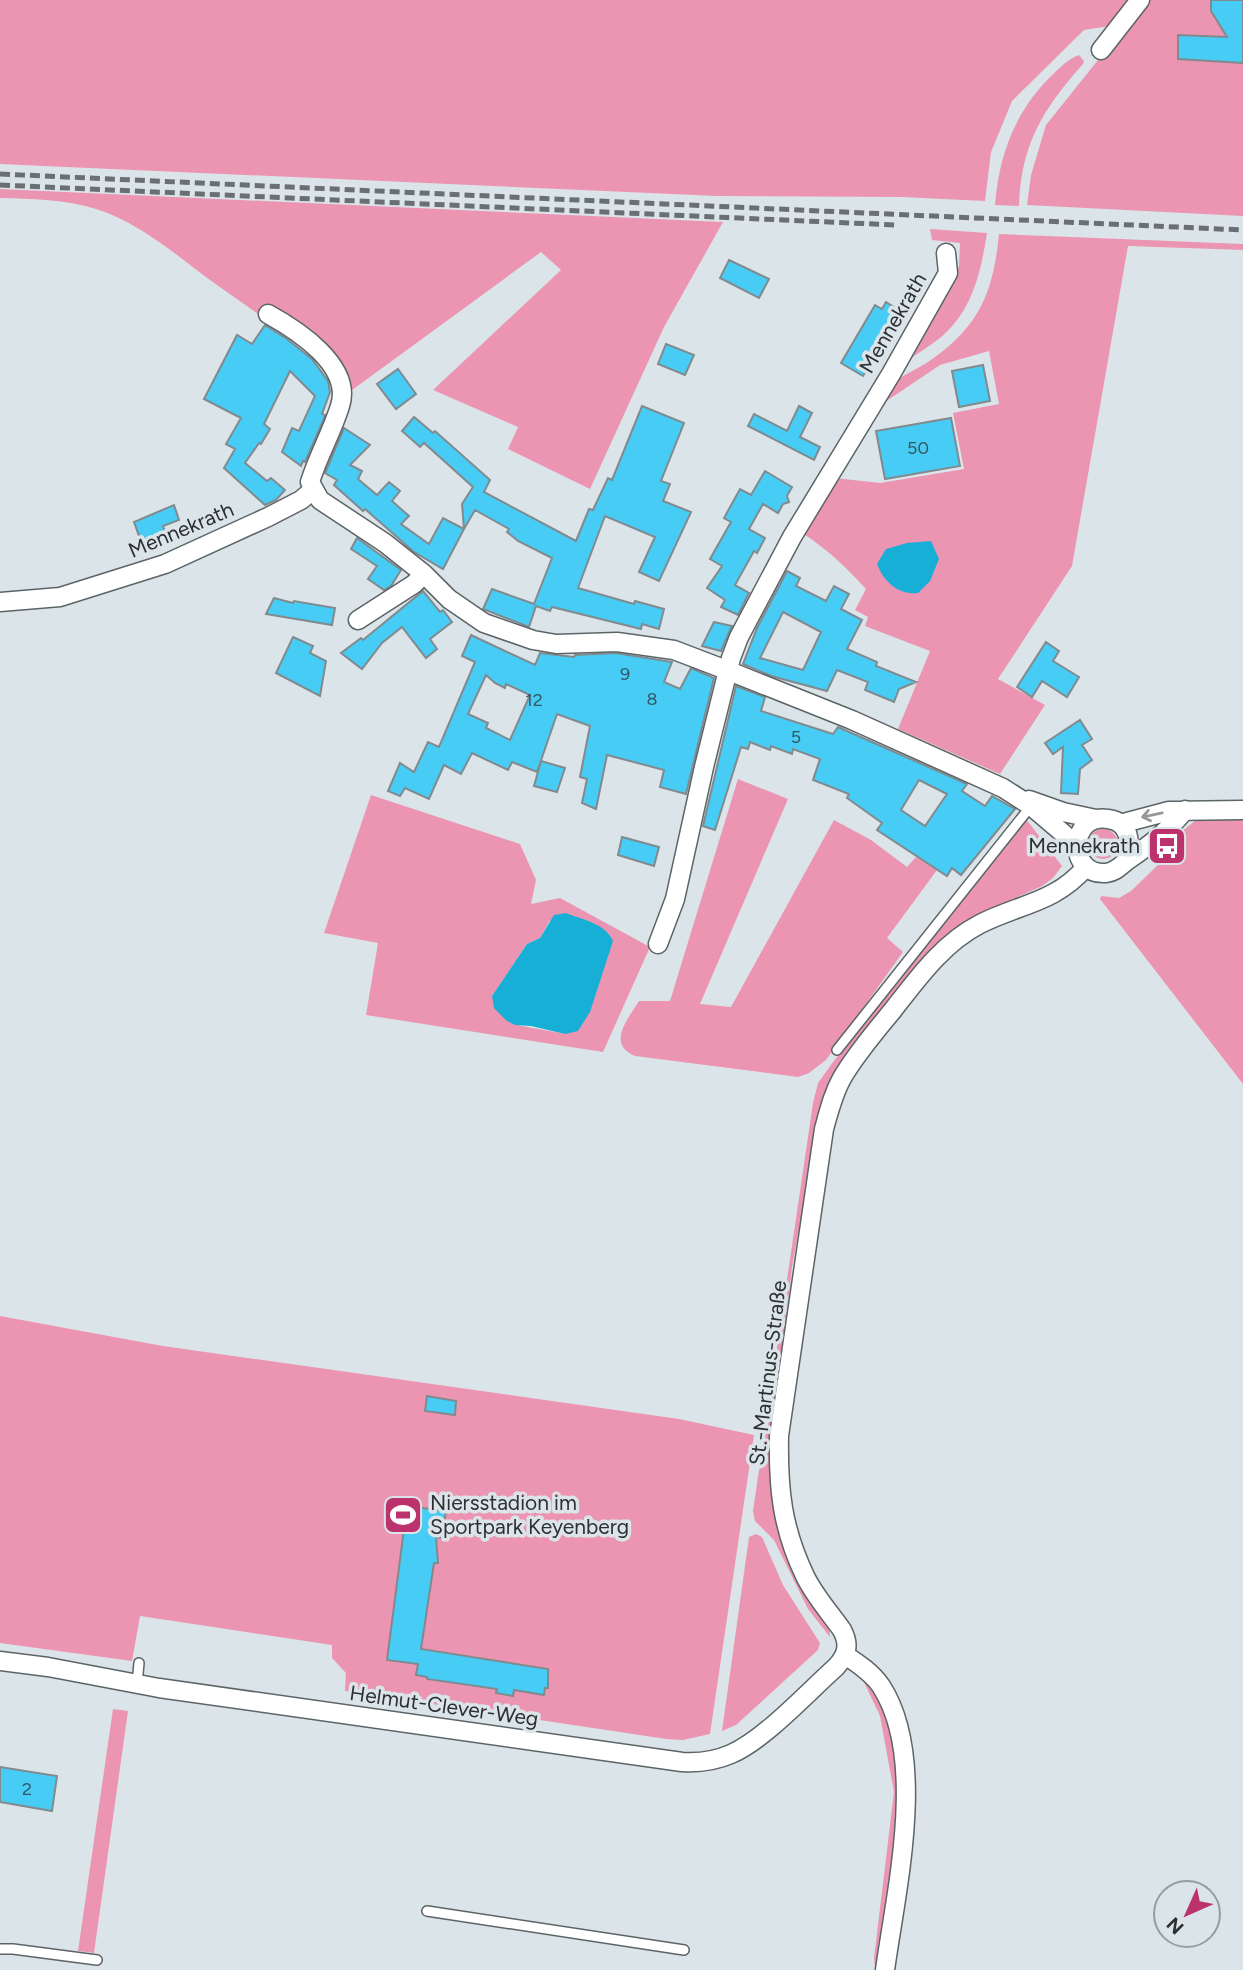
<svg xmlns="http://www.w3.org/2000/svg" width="1243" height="1970" font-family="Figtree,sans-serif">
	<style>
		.green { fill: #ec95b2; fill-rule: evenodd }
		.water { fill: #18afd7 }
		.building { fill: #47ccf5; stroke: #818a8e; stroke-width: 2; fill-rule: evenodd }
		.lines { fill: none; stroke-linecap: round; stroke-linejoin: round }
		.lane-casing { stroke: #5b6467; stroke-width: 12 }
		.street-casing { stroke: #5b6467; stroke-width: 21 }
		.lane { stroke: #fff; stroke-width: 9 }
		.street { stroke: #fff; stroke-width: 18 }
		.rail { stroke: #696f72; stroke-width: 5; stroke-dasharray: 10 5; stroke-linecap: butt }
		.oneway { stroke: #969898 }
		.labels { text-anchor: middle; stroke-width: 7; stroke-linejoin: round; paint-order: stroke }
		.number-label { font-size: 18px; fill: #335762 }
		.street-label { font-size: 21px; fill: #2c3031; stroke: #dbe5e9 }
		.poi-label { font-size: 21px; fill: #2c3031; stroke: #dbe5e9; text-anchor: end }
	</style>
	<rect width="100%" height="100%" fill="#dbe5e9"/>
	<path class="green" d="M0,0H1133L1110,26L1084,30L1012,101L991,152L985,201L901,197L717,196L0,164Z
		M1146,0H1243V216L1027,205L1031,175L1046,125Z
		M1079,55L1084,61L1083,64C1043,109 1021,144 1019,206L995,205C999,156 1014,114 1049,78C1058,70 1067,59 1079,55Z
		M0,189L723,222L664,327L590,489L508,449L518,427L433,390L561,270L541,252L348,393L342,373C298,342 254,311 210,280C175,254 138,222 96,209C65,199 32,199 0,198Z
		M930,229L987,233C981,272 972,312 940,338C930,346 918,353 908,360L950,289L959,266L960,243L932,240Z
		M999,234L1243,244V250L1128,246L1072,566L998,679L1045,705L1000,774L898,729L930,651L865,626L868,617L855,610L866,589C847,568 826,548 802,533L835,478L880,483L964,469L953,413L999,404L989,351L940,365L885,402L881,399C884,394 887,388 890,385C899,377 917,369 928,362C979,327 993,294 999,234Z
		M738,779L788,799L700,1004L731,1007L834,820L871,840L907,867L916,857L937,870L887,938L903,952L826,1060L809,1073L798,1077L635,1056C606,1044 628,1019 639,1001H670Z
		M371,795L520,844L536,880L531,904L560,898L650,947L603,1052L366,1015L378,943L324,933ZM550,920L565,1034C554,1031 513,1026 508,1021C500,1015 497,1004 492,996L527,944L540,938Z
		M1243,818V1084L1100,899L1101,896L1119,898L1131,891L1186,838L1181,832L1195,821L1202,819Z
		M1026,819L1062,866L1053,878L1042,886L978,915L937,945L817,1128L792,1267L771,1452V1479L829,1623L830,1637L808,1609L774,1540L755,1521L753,1511L813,1103L818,1083L833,1062Z
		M1088 844a15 15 0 1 1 30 0a15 15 0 1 1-30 0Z
		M0,1316L163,1346L679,1419L754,1435L710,1734L683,1740L666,1739L345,1691L346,1673L332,1658V1645L140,1616L132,1661L0,1643Z
		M756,1534L762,1537L783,1585L820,1643L818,1650L736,1725L722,1731L749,1537Z
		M864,1682C925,1743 889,1892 878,1970H875L874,1958L894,1792L880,1716Z
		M113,1709L128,1711L94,1953L78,1951Z"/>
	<path class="water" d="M931,541L939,559L930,581L918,593C898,595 884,582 877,564L886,549L907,543Z
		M566,913C583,920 605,923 613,941L590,1012L578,1031L565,1034L531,1026L515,1025L507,1021L494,1008L492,996L527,944L540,938L554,915Z"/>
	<path class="building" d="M1211,0H1243V63L1178,59V35L1227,37L1211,11Z
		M729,260L769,279L759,298L720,278Z
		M886,302L902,312L863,376L841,363L875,305L882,309Z
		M265,325L287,339L312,359L328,381L330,392L322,414L325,415L323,421L305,462L303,461L301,466L282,452L292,428L299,431L315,396L290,371L264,424L270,429L261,444L259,443L245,463L267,481L271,478L285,490L276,500L265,505L224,468L235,449L226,444L241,418L204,399L237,335L252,344Z
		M666,344L694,355L685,375L658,364Z
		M983,365L990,401L959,407L952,371Z
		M398,369L416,394L396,409L377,384Z
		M642,406L684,423L661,481L670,484L663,501L691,512L659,581L639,572L655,537L605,516L578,588L634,604L635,601L664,609L659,629L642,624L641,629L552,607L550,611L536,606L529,627L483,609L492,589L534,604L552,558L518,541L507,532L509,529L475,510L464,529L462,504L473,487L424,443L420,447L402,431L414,417L433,433L435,431L490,480L484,492L576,541L589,509L593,510L608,478L612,480Z
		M799,406L812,413L800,437L820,447L814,460L748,426L754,414L787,431Z
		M951,418L960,466L885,479L876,431Z
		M344,428L370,445L350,465L362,471L358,479L377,495L389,482L400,491L392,501L409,516L401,524L429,544L443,518L464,529L443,569L414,552L365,509L363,511L334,485L337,480L325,473Z
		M765,471L792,487L787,496L789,502L783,504L778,513L763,504L749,529L765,538L757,553L754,551L735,585L749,593L738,615L721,607L725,600L707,588L722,566L710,559L731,522L724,518L740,489L751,495Z
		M174,505L179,520L163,526L167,538L143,547L134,522Z
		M357,538L401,570L391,586L384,590L368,579L377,566L351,549Z
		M787,571L800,578L796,586L826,601L834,586L849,594L841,609L862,620L847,649L877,662L876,666L916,682L899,689L894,702L865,690L868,682L837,670L827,691L771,676L743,664L757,628ZM783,612L821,632L803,670L760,658Z
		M423,591L440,612L443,610L452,622L430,639L437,649L426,658L402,627L382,643L362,669L341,653L361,638L363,640Z
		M274,598L293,603L294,601L335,608L332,625L266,614Z
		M714,622L732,626L721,651L702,646Z
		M471,635L535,665L540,653L574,657L575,655L616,653L672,662L664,682L680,689L691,668L714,678L686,794L660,787L664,770L607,755L596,809L582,803L587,779L580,777L590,726L557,714L537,772L512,762L508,770L472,753L461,774L444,765L429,799L405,788L400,796L388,791L400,763L414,772L428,742L439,747L475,662L462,656ZM486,675L495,683L505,688L506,684L530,695L510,740L486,728L488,723L468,714Z
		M293,637L313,646L310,653L326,661L320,696L276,673Z
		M1046,642L1059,651L1053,661L1079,677L1067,697L1042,681L1032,697L1017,687Z
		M736,686L765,697L761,711L833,734L838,727L967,784L962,791L985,806L992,796L1015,809L961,875L952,868L947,876L877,830L882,823L847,798L849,794L813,780L820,759L793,749L792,754L771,746L770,750L750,742L748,749L741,747L715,830L703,826ZM919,780L947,794L925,826L901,810Z
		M1080,720L1092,739L1082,745L1092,760L1080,769L1078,794L1061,793L1063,747L1053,754L1045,743Z
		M541,761L565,768L557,792L534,786Z
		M622,837L659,847L654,866L618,855Z
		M427,1396L456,1401L455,1415L425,1411Z
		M407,1506L446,1511L442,1538L436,1537L438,1563H434L421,1649L548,1669V1688H545L544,1695L514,1690L513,1696L496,1693L497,1689L427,1679V1677L416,1675L418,1664L387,1660Z
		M0,1767L57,1776L52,1811L0,1802Z"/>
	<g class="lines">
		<g class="lane-casing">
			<path id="lane" d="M837,1050L1031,806
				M137,1684L139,1663
				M427,1911L684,1950
				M0,1949H13L97,1960"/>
		</g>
		<g class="street-casing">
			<path id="street" d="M1101,50L1140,0
				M268,314C297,330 353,366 340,406C332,432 318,456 310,482L320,500L385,543L424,574L449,599L484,623L533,640L556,644L617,642L674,650L729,671L852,720L1003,788L1031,806L1064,834L1076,849
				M0,602L60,597L165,564L268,517L301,500L313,490
				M358,620L414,584L424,574
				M1029,800L1063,812L1096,819
				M1120,824L1169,811L1243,810
				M1126,861C1131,843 1131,822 1108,819C1068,813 1067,876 1106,873C1116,872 1121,865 1128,860C1150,845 1168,831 1185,810
				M658,944L675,899L704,767L731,658L739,637L792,537L891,374L948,273L946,253
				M845,1655C859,1664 872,1673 881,1686C928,1758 896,1890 885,1970
				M0,1661L48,1667L159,1688L682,1762C698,1763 715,1761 731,1754C764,1740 808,1692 836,1667C847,1655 850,1645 842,1630C830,1613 814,1595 805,1576C782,1528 778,1489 779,1436L824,1129C829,1111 833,1094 842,1078C856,1054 875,1032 893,1010C918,978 943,943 980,924C1019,904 1055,903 1086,867"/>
		</g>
		<use href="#lane" class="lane"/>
		<use href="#street" class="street"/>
		<path class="rail" d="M0,174L1243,230
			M0,185L895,225"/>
	</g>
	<defs><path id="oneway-shaft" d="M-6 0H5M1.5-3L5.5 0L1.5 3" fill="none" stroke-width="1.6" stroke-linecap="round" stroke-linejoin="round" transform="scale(1.75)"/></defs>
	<use class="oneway" href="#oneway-shaft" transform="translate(1152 815) rotate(168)"/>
	<defs>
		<g id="bus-square" transform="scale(2.0125)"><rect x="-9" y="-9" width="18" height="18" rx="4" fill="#bb326d" stroke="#dbe5e9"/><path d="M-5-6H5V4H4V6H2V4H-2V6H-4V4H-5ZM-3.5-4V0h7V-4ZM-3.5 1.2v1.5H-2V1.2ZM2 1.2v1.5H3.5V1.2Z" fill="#fff"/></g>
		<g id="stadium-square" transform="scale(2.0125)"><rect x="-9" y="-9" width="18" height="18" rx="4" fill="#bb326d" stroke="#dbe5e9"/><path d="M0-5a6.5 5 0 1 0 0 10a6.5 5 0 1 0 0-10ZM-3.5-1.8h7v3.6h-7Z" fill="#fff"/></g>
	</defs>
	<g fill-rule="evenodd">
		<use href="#bus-square" x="1167" y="846"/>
		<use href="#stadium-square" x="403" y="1515"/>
	</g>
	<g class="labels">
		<g class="number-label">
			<text x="918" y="454">50</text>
			<text x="625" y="680">9</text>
			<text x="652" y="705">8</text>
			<text x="534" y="706">12</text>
			<text x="796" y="743">5</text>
			<text x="27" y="1795">2</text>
		</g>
		<g class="street-label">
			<text transform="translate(893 323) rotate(-60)" y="7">Mennekrath</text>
			<text transform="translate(181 530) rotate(-23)" y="7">Mennekrath</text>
			<text transform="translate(768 1373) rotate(-83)" y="7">St.-Martinus-Straße</text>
			<text transform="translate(444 1706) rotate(8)" y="7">Helmut-Clever-Weg</text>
		</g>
		<g class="poi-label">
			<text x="1140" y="853">Mennekrath</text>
			<text x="430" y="1510" text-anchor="start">Niersstadion im<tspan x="430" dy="24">Sportpark Keyenberg</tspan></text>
		</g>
	</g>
	<g transform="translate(1187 1914) rotate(225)"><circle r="33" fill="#dbe5e9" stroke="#959d9f" stroke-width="2"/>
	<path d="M0-5L12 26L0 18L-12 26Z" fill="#bb326d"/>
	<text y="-10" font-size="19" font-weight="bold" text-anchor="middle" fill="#2c3031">N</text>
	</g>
</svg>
